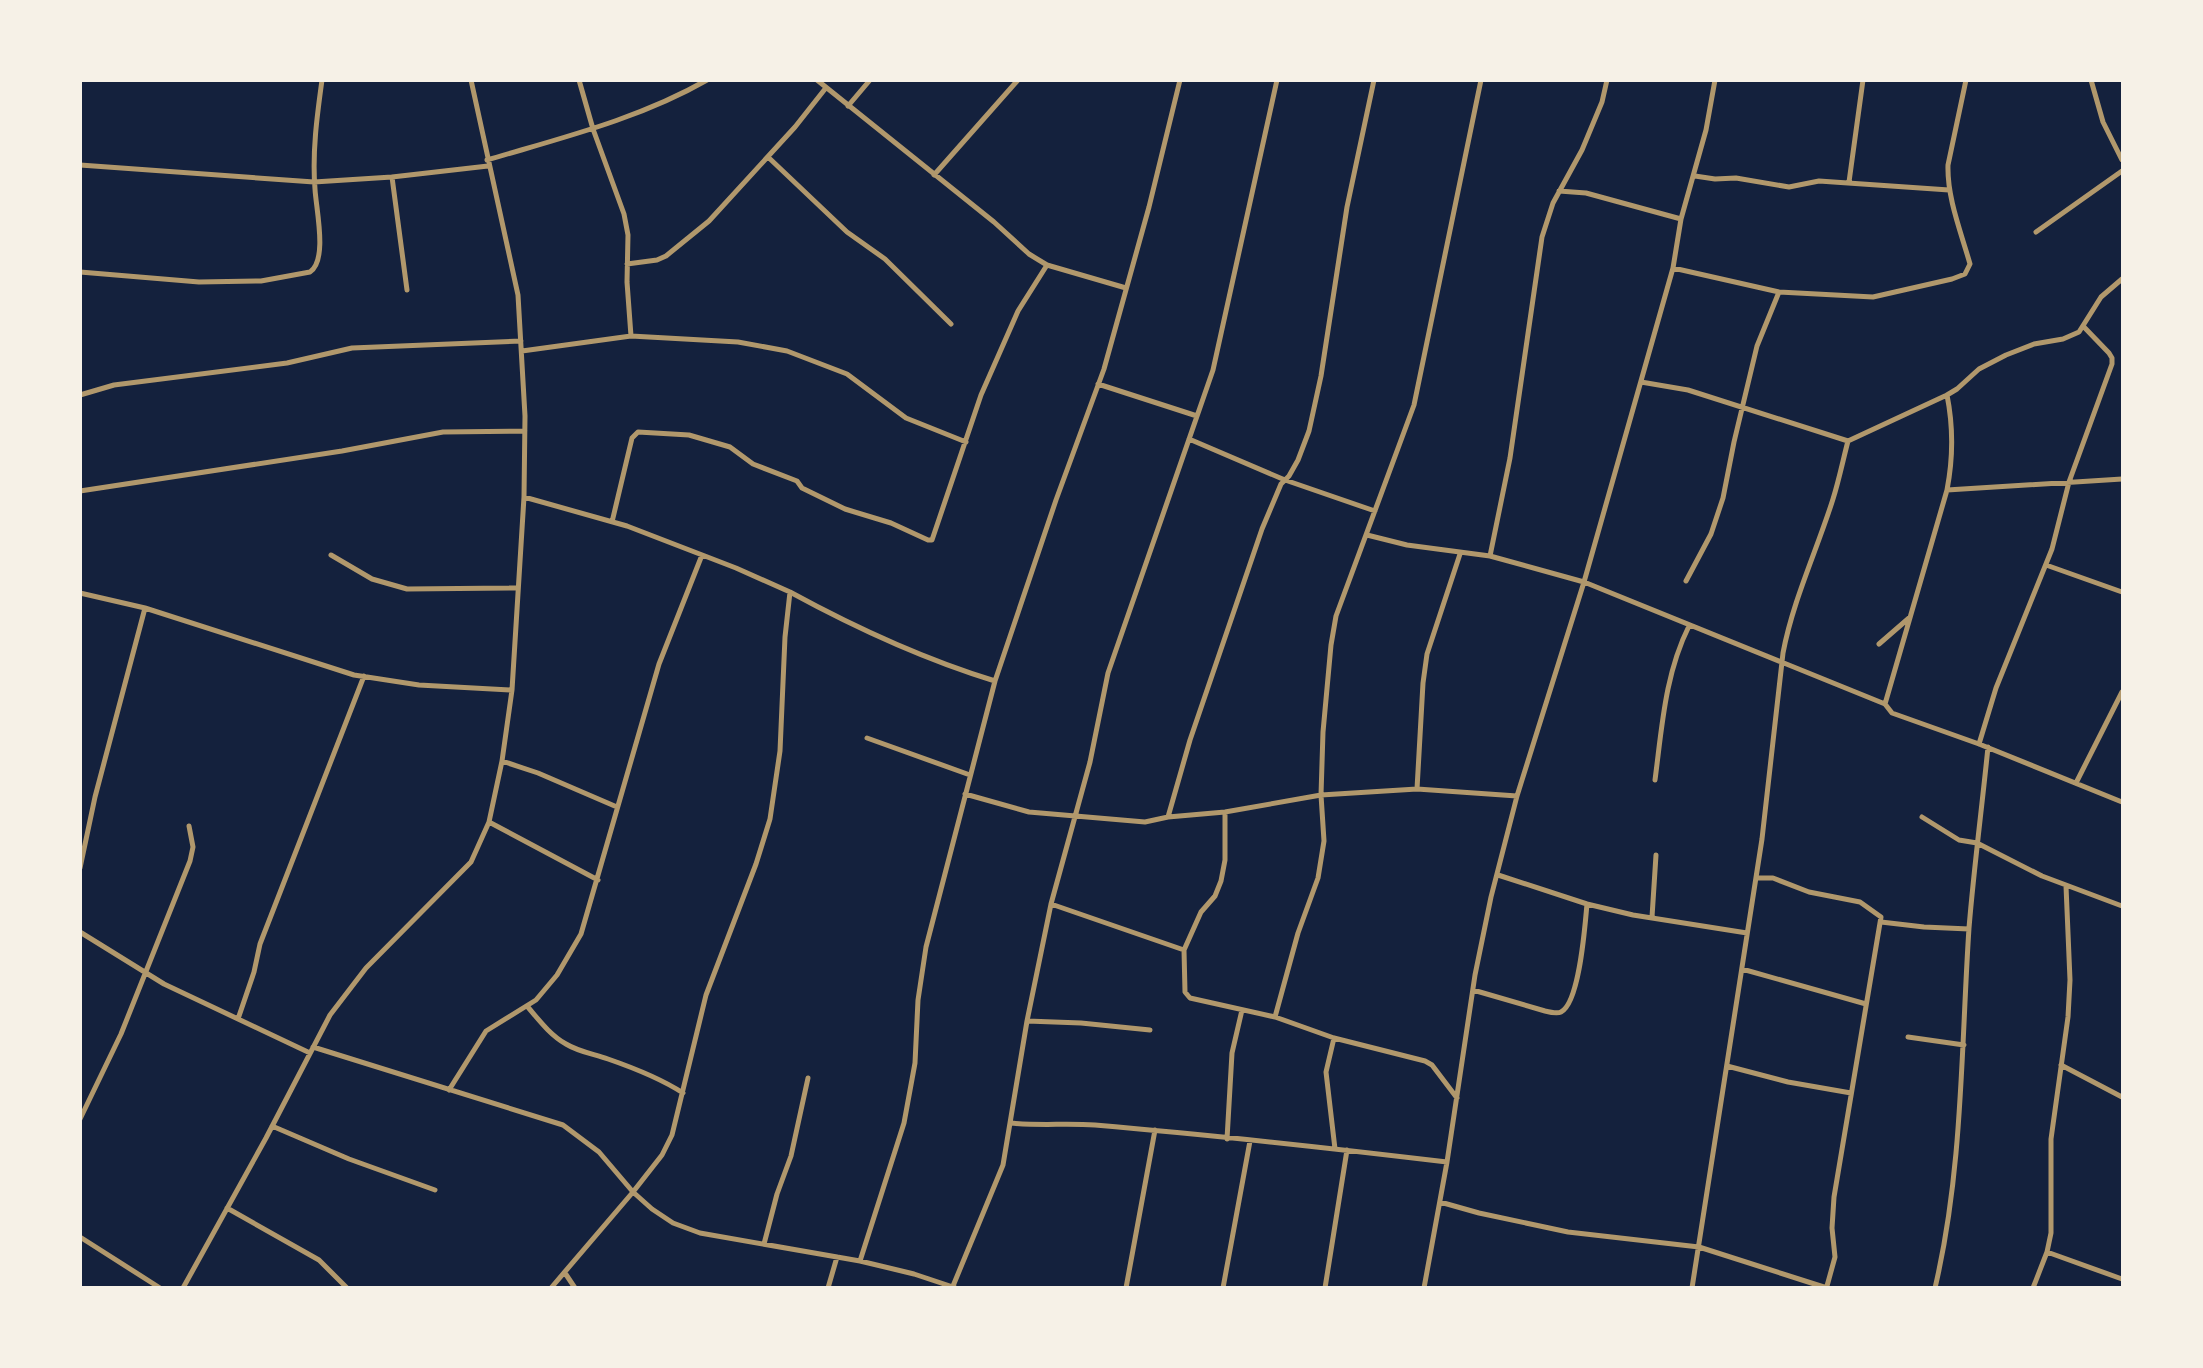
<svg xmlns="http://www.w3.org/2000/svg" width="2203" height="1368" font-family="Spectral,serif">
	<style>
		.lines { fill: none; stroke-linecap: round; stroke-linejoin: round }
		.minor { stroke: #b1986c; stroke-width: 5 }
	</style>
	<rect width="100%" height="100%" fill="#14213d"/>
	<g class="lines">
		<path class="minor" d="M817,80L994,222L1029,254L1047,265L1126,288
			M2091,80L2103,122L2122,160
			M848,106L870,80
			M768,157L847,232L885,259L951,324
			M487,160C561,138 639,119 707,80
			M80,165L314,182L392,177L488,166
			M934,175L1018,80
			M1695,176L1715,179L1736,178L1789,187L1819,181L1949,190
			M392,177L407,290
			M1849,182L1863,80
			M1559,191L1586,193L1681,219
			M2036,232L2122,171
			M627,264L657,260L666,256L709,221L795,127L825,89
			M1673,268L1779,292L1873,297L1952,279L1965,274L1970,264C1961,232 1947,198 1948,165L1966,80
			M80,272L199,282L261,281L310,272C328,260 316,209 315,189C312,153 317,116 322,80
			M2122,279L2101,297L2079,332L2063,339L2034,344L2006,355L1979,369L1957,389L1947,395C1953,425 1953,459 1947,490L1885,704L1892,713L1979,744L2122,802
			M631,336L738,342L787,351L847,374L906,418L966,442
			M522,351L631,336L627,282L628,235L624,214L593,129L579,80
			M1641,382L1688,390L1848,441L1947,395
			M1098,384L1197,416
			M80,395L114,385L287,363L352,348L521,341
			M1189,439L1285,480L1375,511
			M1947,490L2122,479
			M80,491L342,451L443,432L525,431
			M524,497L627,526L736,568L790,592L785,637L780,751L770,819L756,864L706,995L672,1135L662,1155L633,1192L551,1288
			M612,522L632,438L638,432L689,435L730,447L753,464L797,481L802,488L845,509L891,523L928,540H932L981,395L1018,311L1047,265
			M1367,535L1407,545L1490,556L1584,582L1885,704
			M331,555L372,579L407,589L517,588
			M1490,556L1510,458L1542,237L1553,203L1582,150L1602,102L1607,80
			M2046,565L2122,592
			M1686,581L1711,534L1723,498L1734,442L1757,346L1779,292
			M790,592C856,628 923,659 995,681
			M80,593L145,608L354,675L419,685L512,690
			M1879,644L1909,618
			M867,738L970,775
			M1979,744L1996,688L2052,549L2069,482L2112,364V358L2109,353L2083,326
			M502,761L538,773L617,807
			M1655,780C1662,727 1665,674 1689,626
			M2076,783L2122,692
			M1417,789L1423,683L1427,654L1460,554
			M965,794L1029,812L1145,822L1168,817L1225,812L1321,795L1417,789L1517,796
			M1168,817L1190,740L1262,529L1281,484L1289,476L1298,460L1309,431L1321,376L1347,207L1374,80
			M1922,817L1959,840L1977,843L2042,876L2122,906
			M489,822L598,880
			M80,868L95,797L145,608
			M1498,875L1587,904L1633,915L1747,933
			M1756,878H1773L1809,892L1860,902L1881,917L1834,1197L1832,1228L1835,1257L1827,1286
			M1051,904L1184,950L1185,992L1190,998L1275,1017L1334,1038L1425,1061L1432,1065L1457,1098
			M1652,917L1656,855
			M1881,922L1924,927L1969,929
			M80,932L164,984L310,1053
			M1184,950L1201,912L1215,896L1221,881L1225,860V812
			M1742,969L1866,1004
			M1473,990L1545,1011C1549,1012 1557,1014 1561,1012C1580,1002 1585,924 1587,904
			M527,1006C539,1020 550,1035 566,1044C579,1052 594,1054 608,1059C634,1068 660,1078 683,1093
			M1275,1017L1298,933L1318,878L1324,841L1321,795L1323,732L1331,645L1336,616L1414,405L1481,80
			M238,1019L254,972L260,944L364,676
			M1027,1021L1081,1023L1150,1030
			M1908,1037L1964,1045
			M1334,1038L1326,1072L1335,1149
			M313,1047L563,1125L599,1152L633,1192L652,1209L673,1223L700,1233L860,1261L914,1274L956,1288
			M2061,1065L2122,1097
			M1727,1066L1788,1082L1851,1093
			M449,1090L486,1031L536,1000L557,975L581,934L659,664L702,555
			M80,1119L121,1034L190,861L193,847L189,826
			M1010,1123C1039,1126 1066,1123 1095,1125C1212,1135 1330,1148 1447,1162
			M272,1126L349,1159L435,1190
			M1227,1139L1232,1053L1242,1010
			M1440,1202L1479,1213L1568,1232L1699,1247L1827,1288
			M227,1208L319,1260L347,1288
			M80,1237L160,1288
			M764,1244L777,1194L791,1156L808,1078
			M2047,1252L2122,1279
			M860,1261L904,1123L915,1063L918,1000L926,947L995,681L1056,500L1104,369L1149,207L1180,80
			M565,1273L575,1288
			M953,1286L1003,1165L1027,1021L1051,904L1090,762L1108,673L1213,370L1277,80
			M183,1288L266,1138L330,1015L366,968L471,862L489,822L502,761L512,690L524,497L525,416L518,295L471,80
			M828,1288L837,1257
			M1126,1288L1155,1130
			M1223,1288L1250,1141
			M1325,1288L1347,1150
			M1424,1288L1447,1162L1475,975L1491,897L1517,796L1584,582L1673,268L1681,219L1706,130L1715,80
			M1692,1288L1762,839L1783,653C1793,600 1817,550 1833,499C1839,480 1843,460 1848,441
			M1935,1288C1963,1169 1961,1048 1969,928C1974,867 1982,807 1988,747
			M2033,1288L2047,1252L2051,1233V1139L2068,1017L2070,980L2066,886"/>
	</g>
	<rect width="2203" height="1368" fill="none" stroke="#f6f1e7" stroke-width="164"/>
</svg>
